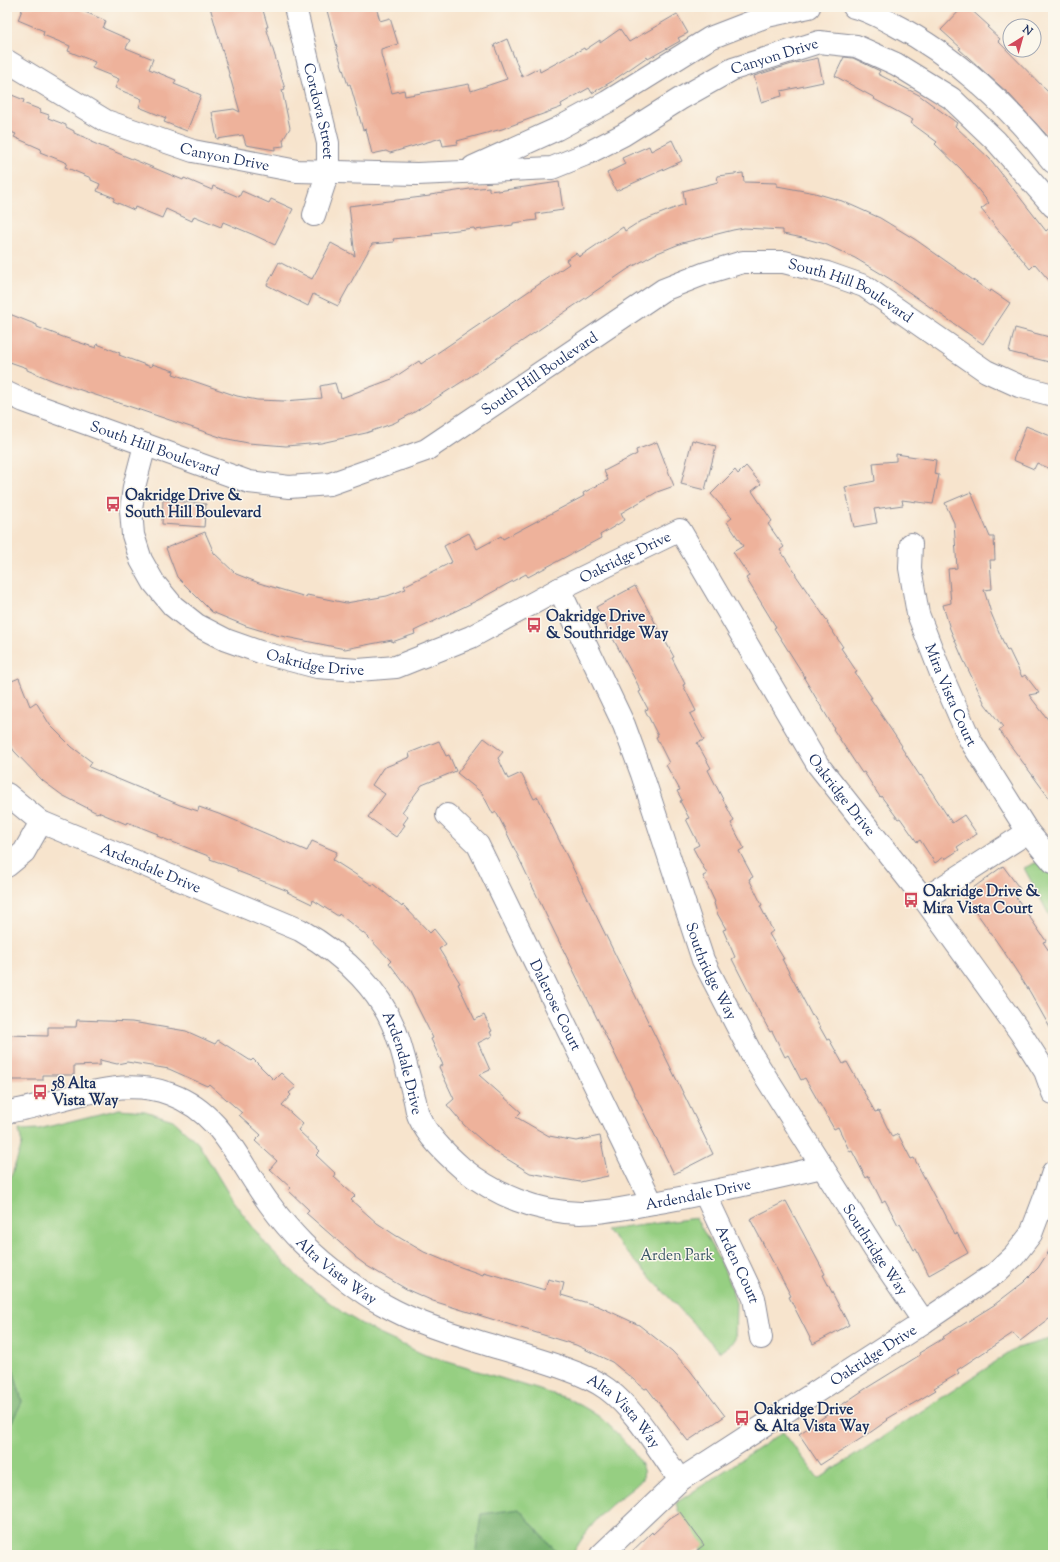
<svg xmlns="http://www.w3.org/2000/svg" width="1060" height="1562" font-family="'Sorts Mill Goudy',serif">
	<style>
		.green { fill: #96cf82; stroke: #587f70 }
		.forest { fill: #78b270; stroke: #4a7067 }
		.building { fill: #eeb29b }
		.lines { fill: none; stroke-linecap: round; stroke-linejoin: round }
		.minor-casing { stroke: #898a96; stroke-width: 24 }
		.minor { stroke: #fff; stroke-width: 22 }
		.labels { text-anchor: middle; stroke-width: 3; stroke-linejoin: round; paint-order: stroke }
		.street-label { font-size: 15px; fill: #1b2f5e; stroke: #fbf7ec }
		.poi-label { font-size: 15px; font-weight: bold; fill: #1b2f5e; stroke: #fbf7ec; text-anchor: start }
		.park-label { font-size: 15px; fill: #3a5767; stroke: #fbf7ec }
	</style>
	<rect width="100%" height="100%" fill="#fbf7ec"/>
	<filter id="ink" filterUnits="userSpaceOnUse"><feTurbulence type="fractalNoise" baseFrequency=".025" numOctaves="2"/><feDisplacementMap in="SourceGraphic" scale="8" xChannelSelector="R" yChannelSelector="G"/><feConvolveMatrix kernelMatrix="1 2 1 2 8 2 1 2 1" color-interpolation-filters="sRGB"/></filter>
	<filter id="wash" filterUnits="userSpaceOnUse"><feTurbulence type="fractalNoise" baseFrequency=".012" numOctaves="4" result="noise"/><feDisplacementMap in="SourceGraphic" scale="16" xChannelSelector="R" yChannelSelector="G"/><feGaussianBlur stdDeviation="0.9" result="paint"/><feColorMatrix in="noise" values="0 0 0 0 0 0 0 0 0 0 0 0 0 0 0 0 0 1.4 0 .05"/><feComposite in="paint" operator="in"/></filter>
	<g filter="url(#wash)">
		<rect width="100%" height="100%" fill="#f7e4cd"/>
		<path class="green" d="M1044,859L1053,871V922L1024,868Z
			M119,1109L145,1111L173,1120L198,1143L233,1201L265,1243L302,1281L343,1313L377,1333L425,1355L566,1398C577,1403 588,1409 598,1416C609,1424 649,1463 643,1477C640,1485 617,1499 609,1507C594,1521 582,1537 572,1555H559L519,1509L476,1551L480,1555H7V1431L22,1401L7,1347V1182L12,1174L22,1144L19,1130L39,1129Z
			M696,1218L724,1269L736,1303L735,1341L720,1352L606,1230Z
			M1053,1338V1555H704L678,1510L676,1503L783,1432L819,1479L1017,1348Z"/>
		<path class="forest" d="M7,1347L22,1402L7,1431Z
			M519,1509L559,1555H480L476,1551L481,1514Z"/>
		<g id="blocks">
			<path class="building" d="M23,7H74L106,21L103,28L130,40L126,48L153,59L149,69L176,80L174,84L201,95L187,131L164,122L166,118L139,107L142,99L115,88L119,79L92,68L95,62L68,51L70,46L43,35L44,31L18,20Z
				M210,7H262L268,27H266L285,89L282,90L290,128L283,140L284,146L275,147V150L246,145L243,135L217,139L212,112L234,109L240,112Z
				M326,7H376L380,21L390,18L398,44L381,49V54L392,93L404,90L405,96L469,84L471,91L507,79L494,45L507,39L522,77L539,68L540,72L584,48L585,50L600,40V43L620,29L629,42L677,14L688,33L678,38L680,41L648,59L647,57L611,82L592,93L589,88L561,104L562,107L502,129L457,141L458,144L443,146L441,138L390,153L386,151L372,154L366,129L363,130L350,84L348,85L336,47H337Z
				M963,7H968L989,26L987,27L1000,39L998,41L1053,97V142L1009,94L959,49L961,48L941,30Z
				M844,57L853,58L880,71L878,74L919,95L957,123L955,126L990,159L1046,231L1053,225V285L1035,264L1030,269L981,209L989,203L961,169L935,144L937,142L911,123L913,120L874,99L875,98L835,76Z
				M818,58L823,82L781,91L782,96L761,102L754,76L795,63Z
				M7,93L24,100L23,103L41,110L40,112L49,115L48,118L66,125V127L74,131V133L91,140V142L183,180L184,178L212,190L213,186L239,197L242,191L269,203L271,199L293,209L275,245L254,235L223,222L221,227L194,216L192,221L166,209L162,218L135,207L134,210L113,201L115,198L97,191L100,184L91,180V178L65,167L67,163L40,152L41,149L14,137L16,134L11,132L7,140Z
				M672,140L682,161L616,191L607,173L625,164L622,158L649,146L651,151Z
				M743,173L744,182L777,183V186L815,193L842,201L880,218L916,240L990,292L991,290L1010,303L983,344L890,279L855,258L825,244L803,238L783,234V230L744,228L733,230L682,243L655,254L628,269L471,376L413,413L394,423L366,433L321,443L286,446L248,443L223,438L54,381L27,370V368L7,361V313L37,325V327L63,337L96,348L97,344L120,353L119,355L151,367L152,364L174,371L173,374L237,396L257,400L284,401L322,398L320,386L335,383L338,393H340L341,398L392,379L419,361L421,364L569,264L566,260L576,253L579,257L623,227L625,231L639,222L685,204L683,191L718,182L717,176Z
				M559,182L563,210L536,214L537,220L513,223V225L475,230L474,228L432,233L433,235L393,239L394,242L372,244L338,306L313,294L308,306L267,285L279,262L312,279L331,243L355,256L349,206L430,196V195L470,189L489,187V191L498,190V191Z
				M1015,328L1053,338V363L1009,352Z
				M1026,426L1053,437V470L1037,463L1034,469L1013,460Z
				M692,440L716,446L705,490L681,484Z
				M657,442L674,486L657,492L621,513L625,520L600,535L601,538L528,577L526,574L476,601L414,631L415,634L392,642V640L345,649L276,635L246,626L212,612L177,577L166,548L205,532L214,553L236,574L259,583L306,597L307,595L346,603L387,596L406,589L404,586L452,562L444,546L469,533L477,549L501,536L503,539L584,496L583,493L608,480L604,471L637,454L636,450Z
				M896,454L936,460L934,474L939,475L933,504L902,500L903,505L874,509L877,523L854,527L845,487L875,481L873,463L896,461Z
				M746,466L761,484L752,491L772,521L768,524L784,547L780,550L796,574H795L828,622L827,623L843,647L841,648L857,672L855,673L872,698H870L902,746L901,747L920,776L921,775L952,823L964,815L977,834L957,847L959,850L945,859L944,857L935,863L920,840L917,842L900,818L898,819L881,796L880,797L864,772L862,773L833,729L834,728L804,678L805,677L774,628L776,627L746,578L749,576L733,552L743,546L727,522L732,518L711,494L735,470L738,474Z
				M971,492L990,537H994L995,560H990L992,589L984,590L991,613L1007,651L1009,650L1022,677L1025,675L1039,693L1029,695L1053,726V803L999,730L1003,727L985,704L963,659L950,629L943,605L951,603L948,569L957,568L954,523L945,503Z
				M163,500L206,504L204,527L162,524Z
				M635,586L674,657L672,658L685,684L683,685L696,711L690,714L704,740L697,743L711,768L708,770L734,821L731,823L744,848L739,851L753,877L749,879L762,905L760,906L773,931L769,934L784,959H782L812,1016L813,1015L827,1040L829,1039L843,1064L847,1062L875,1112L879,1111L892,1137L898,1134L911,1159L914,1158L941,1209L942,1208L955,1234L957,1233L968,1253L929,1275L916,1249L914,1250L900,1224L898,1225L885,1200L882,1202L869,1176L866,1178L852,1151L850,1152L838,1127L834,1129L805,1078L801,1080L788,1055L785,1057L772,1031L770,1032L756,1006L732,959L735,957L723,930L726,929L717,913L714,903L715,902L703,876L707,874L693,848L699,845L686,819L689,818L680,801L682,800L677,791L680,790L666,765L669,763L656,737L658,736L645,710L648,709L639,692L641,691L637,683L596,607Z
				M19,678L30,706L36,702L50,725L72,747L92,762L89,767L180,805L198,811L199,807L227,817L307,851L312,841L337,852L333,860L372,885L374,884L402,907L403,905L430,933L434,929L446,944L439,949L460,983L458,984L475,1020L484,1015L492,1031L490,1032L492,1036L478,1043L490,1070L479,1075L521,1112L516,1117L549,1136L576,1141L600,1136L608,1176L580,1182L530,1173L494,1151L464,1125L447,1105L454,1099L439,1067L443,1065L431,1039L433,1038L408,988L389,963L391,961L368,937L339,914L338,916L313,900L312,904L287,892L288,891L237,871V869L210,859L211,857L157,836L158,834L127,822L126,824L98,812L97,813L62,795L43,781L14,751L7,739V683Z
				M484,738L503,752L498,758L508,779L521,773L534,799L538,797L713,1154L674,1174L548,919L505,829L496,812L493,814L482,793L457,773Z
				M439,741L446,756L449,755L456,771L422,785L402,812L408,817L403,824L405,825L396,837L368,817L385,794L372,785L383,768L410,757L409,753Z
				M1003,866L1020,889L1014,894L1046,941L1043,942L1053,957V1033L1030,992L1006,955L965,896L974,890L973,888Z
				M77,1020L132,1022L186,1031L215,1044L218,1040L251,1061L253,1059L274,1080L281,1073L296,1087L289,1093L291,1095L282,1105L303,1124L298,1130L320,1151L316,1155L336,1174L334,1177L355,1196L351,1200L377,1223L395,1235L424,1252L455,1265L483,1275L484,1272L545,1290L548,1279L564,1283L561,1295L598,1306L639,1325L672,1351L689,1369L725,1416L688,1441L647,1388L645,1389L612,1362L576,1345L433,1301L408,1290L367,1266L355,1257V1256L306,1213L309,1210L288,1190L291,1188L270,1169L277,1161L255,1141L261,1135L239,1115L242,1113L209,1084L207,1086L169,1069L127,1062L117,1064L100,1060V1065L74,1066V1075H43V1080H7V1035L48,1036V1027H76Z
				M786,1201L825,1274L823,1275L849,1325L813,1344L789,1297L791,1296L750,1219Z
				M1053,1245V1316L1020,1341L1013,1333L957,1370L959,1373L934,1388L936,1390L887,1419L888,1420L868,1434L820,1465L799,1434L865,1389L920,1355L919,1353L944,1338L943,1337L994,1305L1024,1282L1038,1268Z
				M680,1512L704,1545L691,1555H628L652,1532L653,1534L670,1518Z"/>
		</g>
	</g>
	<g filter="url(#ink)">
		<use href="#blocks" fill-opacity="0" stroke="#898a96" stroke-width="1"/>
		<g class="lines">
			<g class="minor-casing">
				<g id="minor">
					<path id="s1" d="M295,7L328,143V172L314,215"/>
					<path d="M854,7C868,10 880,17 893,24C954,55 1011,108 1053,162"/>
					<path id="s2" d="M7,61L106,121L193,151L297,171L417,174L552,168L584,155L623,135L680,99L733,69L819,42L856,46L896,64L951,98L996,141L1053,206"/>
					<path d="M473,167L557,129L607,102L710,38L767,16L809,7"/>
					<path id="s3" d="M7,393L24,401L249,482L289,487L330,484L426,450L663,290L706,273L743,262H784L827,273L864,286L986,371L1019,386L1053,395"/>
					<path id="s4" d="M145,445L134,487L131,510L133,535L141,560L154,583L173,606L197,625L226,640L260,652L317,667L358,670L396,667L471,637L559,589L680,530L818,765L924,899L1020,1032L1045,1071L1053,1093"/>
					<path id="s5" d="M911,544L910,568L918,614L942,676L970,740L1028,832L1053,862"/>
					<path id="s6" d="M559,589L624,725L642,774L703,960L753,1057L875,1250L924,1322"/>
					<path id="s7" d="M7,794L41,822L300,930C344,955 384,992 399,1041C405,1060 409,1078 414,1097C416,1103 416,1111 419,1117C428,1137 446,1154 462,1168C495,1195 537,1212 580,1213C605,1213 630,1207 654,1203C710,1193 766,1180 822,1167"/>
					<path id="s8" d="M447,815L478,845L652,1203"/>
					<path d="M7,866L24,852L41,822"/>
					<path d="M924,899L1028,832"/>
					<path id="s9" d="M7,1112C59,1104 118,1074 170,1094C224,1114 238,1163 271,1206C289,1231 315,1258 341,1276C355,1287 370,1298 386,1306C411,1320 439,1330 467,1338C500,1349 534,1357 566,1369C580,1374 595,1380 607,1389C636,1410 659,1451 680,1480"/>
					<path id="s10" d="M705,1194L754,1298L761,1338"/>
					<path id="s11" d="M601,1555L680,1480L924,1322L996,1273L1014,1256L1031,1234L1045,1197L1053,1172"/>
				</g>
			</g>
			<use href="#minor" class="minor"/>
		</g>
	</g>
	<defs>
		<g id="bus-bare" transform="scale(1.2)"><path d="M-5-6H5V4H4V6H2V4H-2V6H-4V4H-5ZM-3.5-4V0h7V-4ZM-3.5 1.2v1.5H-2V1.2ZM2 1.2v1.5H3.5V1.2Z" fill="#d1495b" stroke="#fbf7ec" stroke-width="2.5" paint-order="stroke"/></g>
	</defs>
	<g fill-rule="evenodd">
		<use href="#bus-bare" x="113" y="504"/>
		<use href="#bus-bare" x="534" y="625"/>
		<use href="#bus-bare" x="911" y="900"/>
		<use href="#bus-bare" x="40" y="1092"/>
		<use href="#bus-bare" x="742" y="1418"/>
	</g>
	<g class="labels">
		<g class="street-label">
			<text dy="5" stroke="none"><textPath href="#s2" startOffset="819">Canyon Drive</textPath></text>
			<text dy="5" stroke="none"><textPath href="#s1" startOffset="107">Cordova Street</textPath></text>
			<text dy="5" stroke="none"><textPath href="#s2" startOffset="240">Canyon Drive</textPath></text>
			<text dy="5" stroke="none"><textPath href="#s3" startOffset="926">South Hill Boulevard</textPath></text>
			<text dy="5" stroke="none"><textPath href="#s3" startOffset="578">South Hill Boulevard</textPath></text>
			<text dy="5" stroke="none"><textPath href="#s3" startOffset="158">South Hill Boulevard</textPath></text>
			<text dy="5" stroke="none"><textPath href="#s4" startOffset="666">Oakridge Drive</textPath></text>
			<text dy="5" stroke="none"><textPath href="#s4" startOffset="330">Oakridge Drive</textPath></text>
			<text dy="5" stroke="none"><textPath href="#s5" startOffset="158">Mira Vista Court</textPath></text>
			<text dy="5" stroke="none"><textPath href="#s4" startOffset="1038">Oakridge Drive</textPath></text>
			<text dy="5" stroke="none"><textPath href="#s7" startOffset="163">Ardendale Drive</textPath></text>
			<text dy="5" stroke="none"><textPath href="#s6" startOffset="412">Southridge Way</textPath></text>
			<text dy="5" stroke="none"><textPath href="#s8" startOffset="221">Dalerose Court</textPath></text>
			<text dy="5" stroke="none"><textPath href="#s7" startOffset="499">Ardendale Drive</textPath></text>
			<text dy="5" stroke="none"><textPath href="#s7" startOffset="871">Ardendale Drive</textPath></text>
			<text dy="5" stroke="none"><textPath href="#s6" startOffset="736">Southridge Way</textPath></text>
			<text dy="5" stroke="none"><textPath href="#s10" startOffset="78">Arden Court</textPath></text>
			<text dy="5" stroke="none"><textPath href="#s9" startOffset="413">Alta Vista Way</textPath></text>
			<text dy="5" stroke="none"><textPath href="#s11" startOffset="339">Oakridge Drive</textPath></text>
			<text dy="5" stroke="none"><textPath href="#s9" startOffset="738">Alta Vista Way</textPath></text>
		</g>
		<g class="poi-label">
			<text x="125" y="500">Oakridge Drive &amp;<tspan x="125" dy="17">South Hill Boulevard</tspan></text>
			<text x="546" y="621">Oakridge Drive<tspan x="546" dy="17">&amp; Southridge Way</tspan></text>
			<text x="923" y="896">Oakridge Drive &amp;<tspan x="923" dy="17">Mira Vista Court</tspan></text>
			<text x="52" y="1088">58 Alta<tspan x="52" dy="17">Vista Way</tspan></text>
			<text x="754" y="1414">Oakridge Drive<tspan x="754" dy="17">&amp; Alta Vista Way</tspan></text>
		</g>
		<g class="park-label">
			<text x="677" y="1260">Arden Park</text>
		</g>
	</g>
	<rect width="1060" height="1562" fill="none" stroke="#fbf7ec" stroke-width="24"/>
	<g transform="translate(1022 38) rotate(37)"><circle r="19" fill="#fbf7ec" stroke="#a1a7b3"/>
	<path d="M0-3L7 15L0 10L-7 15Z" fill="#d1495b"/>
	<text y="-6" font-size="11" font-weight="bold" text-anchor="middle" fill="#1b2f5e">N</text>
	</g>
</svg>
